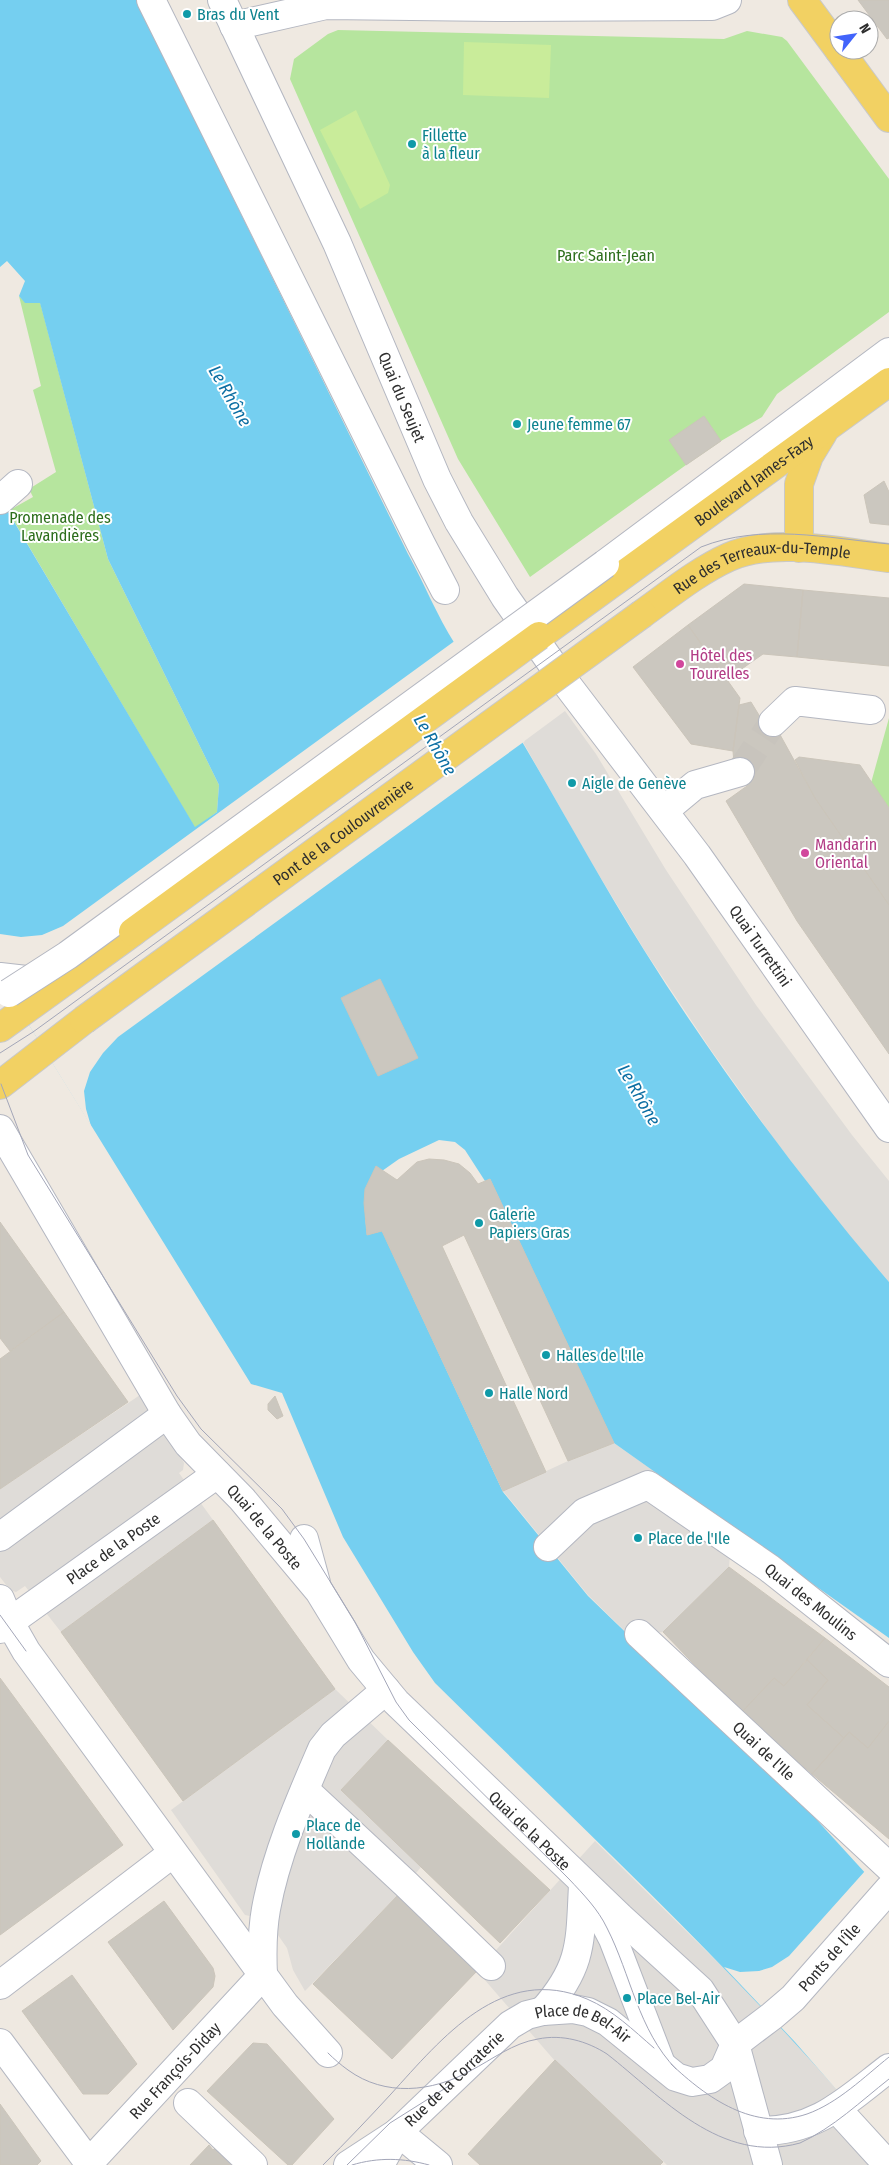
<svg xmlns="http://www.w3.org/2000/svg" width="889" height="2165" font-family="'Fira Sans Condensed',sans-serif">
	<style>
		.green { fill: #b6e59e }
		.pitch { fill: #c9ec9a }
		.plaza { fill: #dfdcd8 }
		.water { fill: #75cff0 }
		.pier { fill: #efe9e1 }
		.building { fill: #cbc7bf; stroke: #cbc5ba }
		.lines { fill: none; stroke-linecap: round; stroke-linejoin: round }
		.minor-tunnel { stroke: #c8c4bd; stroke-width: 28; stroke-dasharray: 28 14; stroke-linecap: butt }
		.minor-casing { stroke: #b4b7c1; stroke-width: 30 }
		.major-casing { stroke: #c9c9c9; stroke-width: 30 }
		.minor { stroke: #fff; stroke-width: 28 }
		.major { stroke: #f2d163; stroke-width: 28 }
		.tram { stroke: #a3a6b8; stroke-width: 1 }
		.minor-bridge-casing { stroke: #b4b7c1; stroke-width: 30; stroke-linecap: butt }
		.major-bridge-casing { stroke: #c9c9c9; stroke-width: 30; stroke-linecap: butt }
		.minor-bridge { stroke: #fff; stroke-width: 28 }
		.major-bridge { stroke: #f2d163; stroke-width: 28 }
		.culture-dot { fill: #0f9aa8; stroke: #fff; stroke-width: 2 }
		.hotel-dot { fill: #d1479c; stroke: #fff; stroke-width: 2 }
		.labels { text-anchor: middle; stroke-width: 4; stroke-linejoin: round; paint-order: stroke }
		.culture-label { font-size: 16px; fill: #0d838f; stroke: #fff; text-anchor: start }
		.park-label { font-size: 16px; fill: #2c6e1b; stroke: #fff }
		.street-label { font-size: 16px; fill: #2e2e2e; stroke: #fff }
		.hotel-label { font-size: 16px; fill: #b23c85; stroke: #fff; text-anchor: start }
		.water-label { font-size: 18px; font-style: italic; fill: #0d6fa3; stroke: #fff }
	</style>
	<rect width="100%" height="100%" fill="#efe9e1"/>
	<path class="green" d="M338,30L724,39L747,31L782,37L787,41L889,179V312L777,394L762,417L721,441L686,465L530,577L458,459L290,79L294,59L328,34Z
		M19,296L26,303L40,302L108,559L219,785L217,812L195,828L8,511L33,497L29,489L56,472L33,390L41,386Z
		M889,718V808L871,783Z"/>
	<path class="pitch" d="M464,42L551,45L549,98L463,95Z
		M356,110L390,185L388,193L360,209L320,130Z"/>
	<path class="plaza" d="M565,711L596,754L666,870L756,1005L852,1135L889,1181V1282L837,1221L774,1139L711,1050L645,951L588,857L523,742Z
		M143,1393L184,1463L183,1470L179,1473L213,1520L61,1632L25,1586L16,1592L10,1590L0,1577V1489Z
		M614,1443L740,1532L731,1543L729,1567L663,1632L639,1634L634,1640L588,1595L503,1491L568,1461Z
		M335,1689L388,1740L341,1790L421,1867L398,1895L305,1991L293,1970L287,1948L255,1902L250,1916L245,1915L171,1810Z
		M595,1841L772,2016L889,1919L883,2165H667L555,2061L477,1971Z"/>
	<path class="water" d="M0,0H136L408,554C424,583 437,616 455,644C477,678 504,710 524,745C564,813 602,883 644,950C717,1066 800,1178 889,1282V1638L614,1443L490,1179L485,1181L465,1150L455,1142L439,1140L399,1159L382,1171L376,1167C362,1191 364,1208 367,1235L382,1231L503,1492L588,1596L794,1795L889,1899L847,2101C718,1954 574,1820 435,1683L413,1652L343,1537L282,1393L251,1384L0,978V498L195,827L217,812L219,785L108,559L40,303H25L19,296L25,281L7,261L0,267Z"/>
	<path class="pier" d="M456,640L525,741L118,1037L103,1053L90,1072L84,1091L86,1109L91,1126L0,978V934L21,937L42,935L63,926Z
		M865,1871L889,1899V2150L795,2042L724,1967L740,1972L759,1971L772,1967L789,1956Z"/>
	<path class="building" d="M858,0H889V38L887,39Z
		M704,416L721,441L686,465L669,440Z
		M884,481L889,492V525L870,523L864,495Z
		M744,584L803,590L797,657L763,654L726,680L688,625Z
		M803,590L889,598V666L797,657Z
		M688,625L740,698L733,751L691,744L633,667Z
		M751,702L765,725L773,722L815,798L889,905V1054L797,921L726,801L747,786L734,763L733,751L739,705Z
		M799,757L860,765L889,808V905L815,798L795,760Z
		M380,979L418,1058L378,1076L341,998Z
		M429,1159L444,1160L459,1164L470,1173L478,1184L490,1179L614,1443L568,1461L464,1235L442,1246L546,1472L503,1491L382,1231L367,1235L364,1203L365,1189L376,1166L397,1180L417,1162Z
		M0,1222L64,1312L10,1351L0,1338Z
		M64,1312L128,1402L0,1489V1359Z
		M275,1396L283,1416L277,1419L268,1410V1404Z
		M213,1520L335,1689L183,1801L61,1632Z
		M729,1567L825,1638L784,1686L774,1678L741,1713L663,1632Z
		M825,1638L889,1687V1721L868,1748L849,1732L844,1738L807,1705L828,1680L807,1660Z
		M807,1660L828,1680L807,1705L844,1738L812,1774L741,1713L774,1678L784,1686Z
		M0,1678L123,1845L0,1935Z
		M889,1721V1839L812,1774L849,1732L868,1748Z
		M388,1740L550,1890L500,1943L341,1790Z
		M398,1895L477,1971L392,2059L313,1984Z
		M164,1901L213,1968L215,1976L213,1987L173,2030L108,1942Z
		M72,1975L137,2064L108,2094H83L22,2011Z
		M253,2043L267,2044L334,2119L292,2165H288L207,2091Z
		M555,2060L663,2162L660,2165H480L468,2154Z
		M0,2104L41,2161L37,2165H0Z
		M219,2144L240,2165H190L209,2145L213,2150Z"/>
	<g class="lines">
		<path class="minor-tunnel" d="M740,772L773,722"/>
		<g class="minor-casing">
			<g id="minor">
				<path d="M151,0L421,544L445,590"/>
				<path id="s1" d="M222,0L337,243L437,479L459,522L505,597L562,678L697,855L889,1128"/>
				<path d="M234,26L326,5L497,7L712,6L727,0"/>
				<path d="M0,500L18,484"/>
				<path d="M605,564L889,352"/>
				<path d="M773,722L795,701L871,710"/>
				<path d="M665,810L695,785L740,772"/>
				<path d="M0,977L44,982"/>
				<path id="s2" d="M0,1129L167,1414L188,1444L242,1499L319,1591L361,1660L396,1702L620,1917L700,1990L735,2044L768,2165"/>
				<path d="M0,1537L167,1414"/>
				<path d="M304,1539L316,1583"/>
				<path id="s3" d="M548,1547L585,1512L648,1485L769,1568L889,1663"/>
				<path d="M0,1599L10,1623L26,1651L285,2005L328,2053"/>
				<path id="s4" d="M0,1629L217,1474"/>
				<path id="s5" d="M639,1634L889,1867"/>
				<path d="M305,1790L407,1885L491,1966"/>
				<path d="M593,1901L613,1939L661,2064"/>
				<path d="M263,1975C262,1953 262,1931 266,1909C276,1854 300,1800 322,1749L333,1735L386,1690"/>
				<path d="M0,1985L173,1853"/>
				<path d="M543,2011C583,1966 580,1942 583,1885"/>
				<path d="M0,2043L89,2163"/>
				<path d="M188,2103L253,2165"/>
				<path d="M836,2108L888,2165"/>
				<path d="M758,2131C816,2132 846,2101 889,2068"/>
				<path d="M398,2132L438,2165"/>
				<path id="s6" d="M87,2165L263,1975"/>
				<path d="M348,2165L397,2133"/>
				<path id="s7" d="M380,2165L398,2132L510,2025L527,2015L543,2011L573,2009L588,2012L608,2022L676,2077L692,2082L710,2079L724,2069L735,2044L772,2016L793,1998L889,1889"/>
			</g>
		</g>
		<g class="major-casing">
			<g id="major">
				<path d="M802,0L839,50"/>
				<path d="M839,50L889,118"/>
				<path d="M799,548V484L809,456L823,433"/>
				<path id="s8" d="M642,614C670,594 698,571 729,557C774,537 841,552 889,558"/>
				<path id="s9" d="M539,636L889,382"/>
				<path d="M0,1028L133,932"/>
				<path d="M0,1085L84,1020"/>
			</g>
		</g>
		<use href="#minor" class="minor"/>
		<use href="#major" class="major"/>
		<path class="tram" d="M0,1053L33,1032L701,547C761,523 827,538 889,544
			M1,1084L28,1155L177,1396L201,1429L282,1509L304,1539L355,1622L396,1702L409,1720L569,1879C583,1894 598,1909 607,1928C631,1975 638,2030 676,2069
			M0,1615L26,1651
			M328,2053C334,2059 341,2065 348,2070C385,2097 432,2092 470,2071C493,2059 513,2043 538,2039C562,2034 587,2041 607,2054C662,2097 721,2165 800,2143C833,2128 861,2101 889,2079
			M671,2064C707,2098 754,2132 807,2114C838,2103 864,2077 889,2057
			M323,2165C346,2142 369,2118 391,2094C442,2038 502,1963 587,1999C613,2010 633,2030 654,2048
			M347,2165L390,2123L452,2084
			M352,2165C378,2157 404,2158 429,2165"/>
		<g class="minor-bridge-casing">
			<path id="minor-bridge" d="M9,993L68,955L605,564"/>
		</g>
		<g class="major-bridge-casing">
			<g id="major-bridge">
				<path d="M133,932L539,636"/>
				<path id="s10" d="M84,1020L642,614"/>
			</g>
		</g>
		<use href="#minor-bridge" class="minor-bridge"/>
		<use href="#major-bridge" class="major-bridge"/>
	</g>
	<g class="culture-dot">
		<circle cx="187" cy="14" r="5"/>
		<circle cx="412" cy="144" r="5"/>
		<circle cx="517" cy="424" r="5"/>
		<circle cx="572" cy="783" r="5"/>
		<circle cx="479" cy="1223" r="5"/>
		<circle cx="546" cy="1355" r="5"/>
		<circle cx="489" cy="1393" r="5"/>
		<circle cx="638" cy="1538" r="5"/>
		<circle cx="296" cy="1834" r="5"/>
		<circle cx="627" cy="1998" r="5"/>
	</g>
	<g class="hotel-dot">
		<circle cx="680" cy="664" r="5"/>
		<circle cx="805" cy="853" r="5"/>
	</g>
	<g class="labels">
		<g class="culture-label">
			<text x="197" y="20">Bras du Vent</text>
			<text x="422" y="141">Fillette<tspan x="422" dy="18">à la fleur</tspan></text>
			<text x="527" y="430">Jeune femme 67</text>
			<text x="582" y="789">Aigle de Genève</text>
			<text x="489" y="1220">Galerie<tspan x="489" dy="18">Papiers Gras</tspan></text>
			<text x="556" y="1361">Halles de l'Ile</text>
			<text x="499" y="1399">Halle Nord</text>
			<text x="648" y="1544">Place de l'Ile</text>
			<text x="306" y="1831">Place de<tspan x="306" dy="18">Hollande</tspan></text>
			<text x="637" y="2004">Place Bel-Air</text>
		</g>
		<g class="park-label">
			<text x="606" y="261">Parc Saint-Jean</text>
			<text x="60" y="523">Promenade des<tspan x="60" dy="18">Lavandières</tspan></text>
		</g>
		<g class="street-label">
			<text dy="6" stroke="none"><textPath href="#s1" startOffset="436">Quai du Seujet</textPath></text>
			<text dy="6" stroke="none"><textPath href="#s9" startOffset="265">Boulevard James-Fazy</textPath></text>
			<text dy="6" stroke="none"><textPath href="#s8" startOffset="134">Rue des Terreaux-du-Temple</textPath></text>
			<text dy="6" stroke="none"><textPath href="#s10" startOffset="320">Pont de la Coulouvrenière</textPath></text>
			<text dy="6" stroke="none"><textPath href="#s1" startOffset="1094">Quai Turrettini</textPath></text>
			<text dy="6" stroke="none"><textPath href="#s2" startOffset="480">Quai de la Poste</textPath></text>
			<text dy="6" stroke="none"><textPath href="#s4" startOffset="139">Place de la Poste</textPath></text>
			<text dy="6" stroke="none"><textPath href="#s3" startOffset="320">Quai des Moulins</textPath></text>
			<text dy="6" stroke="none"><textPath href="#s5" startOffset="171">Quai de l'Ile</textPath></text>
			<text dy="6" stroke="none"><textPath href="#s2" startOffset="885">Quai de la Poste</textPath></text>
			<text dy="6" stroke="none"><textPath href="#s7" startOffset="592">Ponts de l'Île</textPath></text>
			<text dy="6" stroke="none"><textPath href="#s7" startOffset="272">Place de Bel-Air</textPath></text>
			<text dy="6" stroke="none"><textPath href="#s6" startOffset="129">Rue François-Diday</textPath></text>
			<text dy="6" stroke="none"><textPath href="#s7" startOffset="115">Rue de la Corraterie</textPath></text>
		</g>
		<g class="hotel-label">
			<text x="690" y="661">Hôtel des<tspan x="690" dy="18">Tourelles</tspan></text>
			<text x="815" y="850">Mandarin<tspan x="815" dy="18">Oriental</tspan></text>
		</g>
		<g class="water-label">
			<text transform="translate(230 396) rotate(60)" y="6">Le Rhône</text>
			<text transform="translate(435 745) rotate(60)" y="6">Le Rhône</text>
			<text transform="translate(639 1095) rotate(60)" y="6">Le Rhône</text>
		</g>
	</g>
	<g transform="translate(854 35) rotate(60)"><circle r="24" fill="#ffffff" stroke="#ababab"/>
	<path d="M0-4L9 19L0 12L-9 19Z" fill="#4264fb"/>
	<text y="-8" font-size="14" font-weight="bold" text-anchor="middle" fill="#2e2e2e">N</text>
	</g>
</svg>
